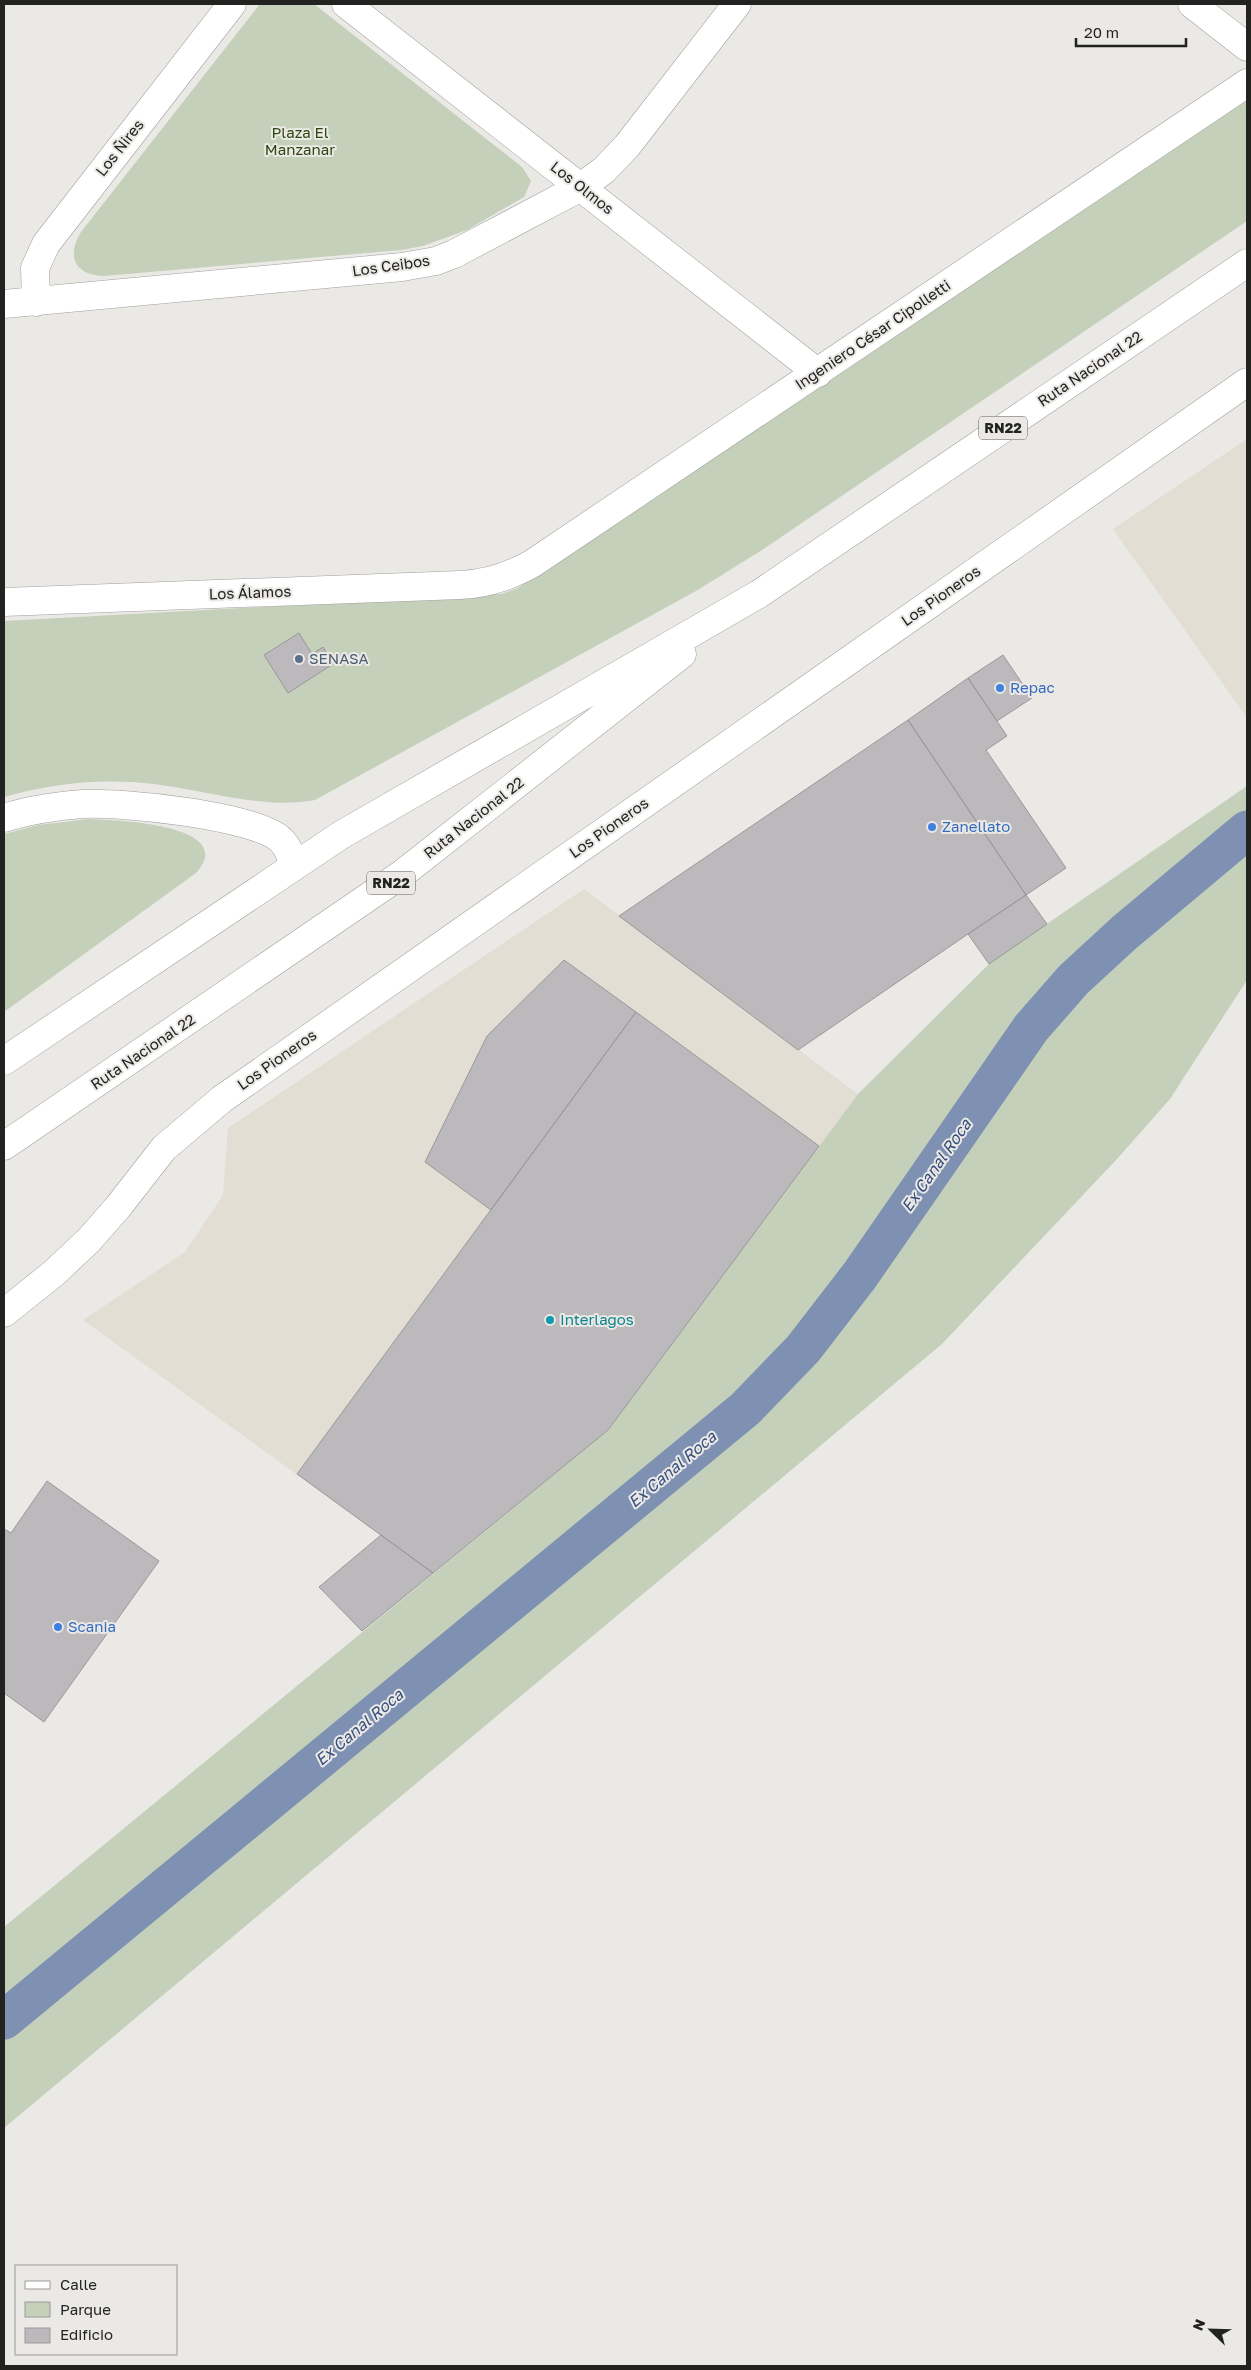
<svg xmlns="http://www.w3.org/2000/svg" width="1251" height="2370" font-family="'Golos Text',sans-serif">
	<style>
		.built { fill: #e3ded3 }
		.green { fill: #c4d0b9 }
		.lines { fill: none; stroke-linecap: round; stroke-linejoin: round }
		.canal { stroke: #7e91b2; stroke-width: 39 }
		.building { fill: #bcb9bc; stroke: #9a979a }
		.minor-casing { stroke: #a19f9c; stroke-width: 29 }
		.highway-casing { stroke: #a19f9c; stroke-width: 29 }
		.minor { stroke: #fff; stroke-width: 28 }
		.highway { stroke: #fff; stroke-width: 28 }
		.service-dot { fill: #5c6f8a; stroke: #ebe9e6; stroke-width: 2 }
		.shop-dot { fill: #3f7fe0; stroke: #ebe9e6; stroke-width: 2 }
		.culture-dot { fill: #0f9aa8; stroke: #ebe9e6; stroke-width: 2 }
		.labels { text-anchor: middle; stroke-width: 4; stroke-linejoin: round; paint-order: stroke }
		.shield { fill: #ebe9e6; stroke: #5e5e5b; stroke-width: 1 }
		.shield-label { font-size: 14px; font-weight: bold; fill: #222220 }
		.park-label { font-size: 15px; fill: #2e460f; stroke: #ebe9e6 }
		.street-label { font-size: 15px; fill: #222220; stroke: #ebe9e6 }
		.service-label { font-size: 15px; fill: #4e5e75; stroke: #ebe9e6; text-anchor: start }
		.shop-label { font-size: 15px; fill: #366cbe; stroke: #ebe9e6; text-anchor: start }
		.culture-label { font-size: 15px; fill: #0d838f; stroke: #ebe9e6; text-anchor: start }
		.water-label { font-size: 16px; font-style: italic; fill: #354d7d; stroke: #ebe9e6 }
	</style>
	<rect width="100%" height="100%" fill="#ebe9e6"/>
	<path class="built" d="M1247,439V718L1113,529Z
		M584,889L858,1094L608,1430L433,1573L83,1320L185,1252L223,1195L228,1128Z"/>
	<path class="green" d="M260,4H314L522,167L531,181L524,197L467,230L423,246L401,250L104,276C75,275 66,257 81,232Z
		M1247,99V221L762,550L696,591L315,800C266,810 204,790 154,784C103,778 53,783 4,797V621L501,594L518,588Z
		M1247,786V980L1170,1099L1117,1159L942,1344L4,2128V1927L608,1430L858,1094L989,964Z
		M89,819C114,820 240,824 196,873L4,1012V834L38,825Z"/>
	<g class="lines">
		<path class="canal" d="M4,2020L745,1409L803,1349L860,1275L1031,1028L1073,980L1124,933L1247,830"/>
	</g>
	<path class="building" d="M299,633L312,654L323,647L333,664L288,693L264,655Z
		M1003,655L1032,698L997,721L968,678Z
		M968,678L1007,736L986,750L1066,868L1026,895L908,720Z
		M908,720L1026,895L968,934L798,1050L619,916Z
		M1026,895L1047,924L989,964L968,934Z
		M564,960L636,1012L491,1210L425,1162L487,1036Z
		M636,1012L819,1146L608,1430L433,1573L297,1474Z
		M47,1481L159,1561L44,1722L4,1693V1529L11,1533Z
		M381,1535L433,1573L362,1631L319,1587Z"/>
	<g class="lines">
		<g class="minor-casing">
			<path id="minor" d="M346,4L818,373
				M1192,4L1247,47
				M36,302L35,268L46,244L232,4
				M4,304L402,267L436,261L454,254L581,187L604,170L627,146L737,4
				M4,602L460,585C487,584 509,577 533,563L1247,83
				M4,818C29,810 56,806 83,804C121,802 254,815 281,840C289,848 291,856 292,867
				M4,1313L54,1273L89,1240L118,1207L164,1148L222,1099L1247,382"/>
		</g>
		<g class="highway-casing">
			<path id="highway" d="M4,1061L341,835L759,594L1247,263
				M4,1146L402,874L682,654"/>
		</g>
		<use href="#minor" class="minor"/>
		<use href="#highway" class="highway"/>
	</g>
	<circle class="service-dot" cx="299" cy="659" r="5"/>
	<g class="shop-dot">
		<circle cx="1000" cy="688" r="5"/>
		<circle cx="932" cy="827" r="5"/>
		<circle cx="58" cy="1627" r="5"/>
	</g>
	<circle class="culture-dot" cx="550" cy="1320" r="5"/>
	<g class="labels">
		<g class="shield">
			<rect x="979" y="416.5" width="48" height="23" rx="4"/>
			<rect x="367" y="871.5" width="48" height="23" rx="4"/>
		</g>
		<g class="shield-label">
			<text x="1003" y="433">RN22</text>
			<text x="391" y="888">RN22</text>
		</g>
		<g class="park-label">
			<text x="300" y="138">Plaza El<tspan x="300" dy="17">Manzanar</tspan></text>
		</g>
		<g class="street-label">
			<text transform="translate(120 148) rotate(-52)" y="5">Los Ñires</text>
			<text transform="translate(582 188) rotate(38)" y="5">Los Olmos</text>
			<text transform="translate(391 266) rotate(-8)" y="5">Los Ceibos</text>
			<text transform="translate(873 335) rotate(-34)" y="5">Ingeniero César Cipolletti</text>
			<text transform="translate(1090 369) rotate(-34)" y="5">Ruta Nacional 22</text>
			<text transform="translate(250 593) rotate(-2)" y="5">Los Álamos</text>
			<text transform="translate(941 596) rotate(-35)" y="5">Los Pioneros</text>
			<text transform="translate(474 818) rotate(-38)" y="5">Ruta Nacional 22</text>
			<text transform="translate(609 828) rotate(-35)" y="5">Los Pioneros</text>
			<text transform="translate(143 1052) rotate(-34)" y="5">Ruta Nacional 22</text>
			<text transform="translate(277 1060) rotate(-35)" y="5">Los Pioneros</text>
		</g>
		<g class="service-label">
			<text x="309" y="664">SENASA</text>
		</g>
		<g class="shop-label">
			<text x="1010" y="693">Repac</text>
			<text x="942" y="832">Zanellato</text>
			<text x="68" y="1632">Scania</text>
		</g>
		<g class="culture-label">
			<text x="560" y="1325">Interlagos</text>
		</g>
		<g class="water-label">
			<text transform="translate(936 1165) rotate(-55)" y="6">Ex Canal Roca</text>
			<text transform="translate(672 1469) rotate(-40)" y="6">Ex Canal Roca</text>
			<text transform="translate(359 1727) rotate(-40)" y="6">Ex Canal Roca</text>
		</g>
	</g>
	<rect width="1251" height="2370" fill="none" stroke="#222220" stroke-width="10"/>
	<rect x="15" y="2265" width="162" height="90" fill="#ebe9e6" stroke="#9b9997"/>
	<rect x="25" y="2281" width="25" height="8" fill="#ffffff" stroke="#9b9997"/>
	<text x="60" y="2290" font-size="15" fill="#222220">Calle</text>
	<rect x="25" y="2302" width="25" height="15" fill="#c4d0b9" stroke="#9b9997"/>
	<text x="60" y="2315" font-size="15" fill="#222220">Parque</text>
	<rect x="25" y="2328" width="25" height="15" fill="#bcb9bc" stroke="#9b9997"/>
	<text x="60" y="2340" font-size="15" fill="#222220">Edificio</text>
	<g transform="translate(1211 2330) rotate(293)" stroke="#ebe9e6" stroke-width="4" paint-order="stroke">
	<path d="M0-4L9 19L0 12L-9 19Z" fill="#222220"/>
	<text y="-8" font-size="14" font-weight="bold" text-anchor="middle" fill="#222220">N</text>
	</g>
	<path d="M1076 38v8h110v-8" fill="none" stroke="#222220" stroke-width="2.5"/>
	<text x="1084" y="38" font-size="15" fill="#222220" stroke="#ebe9e6" stroke-width="4" paint-order="stroke">20 m</text>
</svg>
